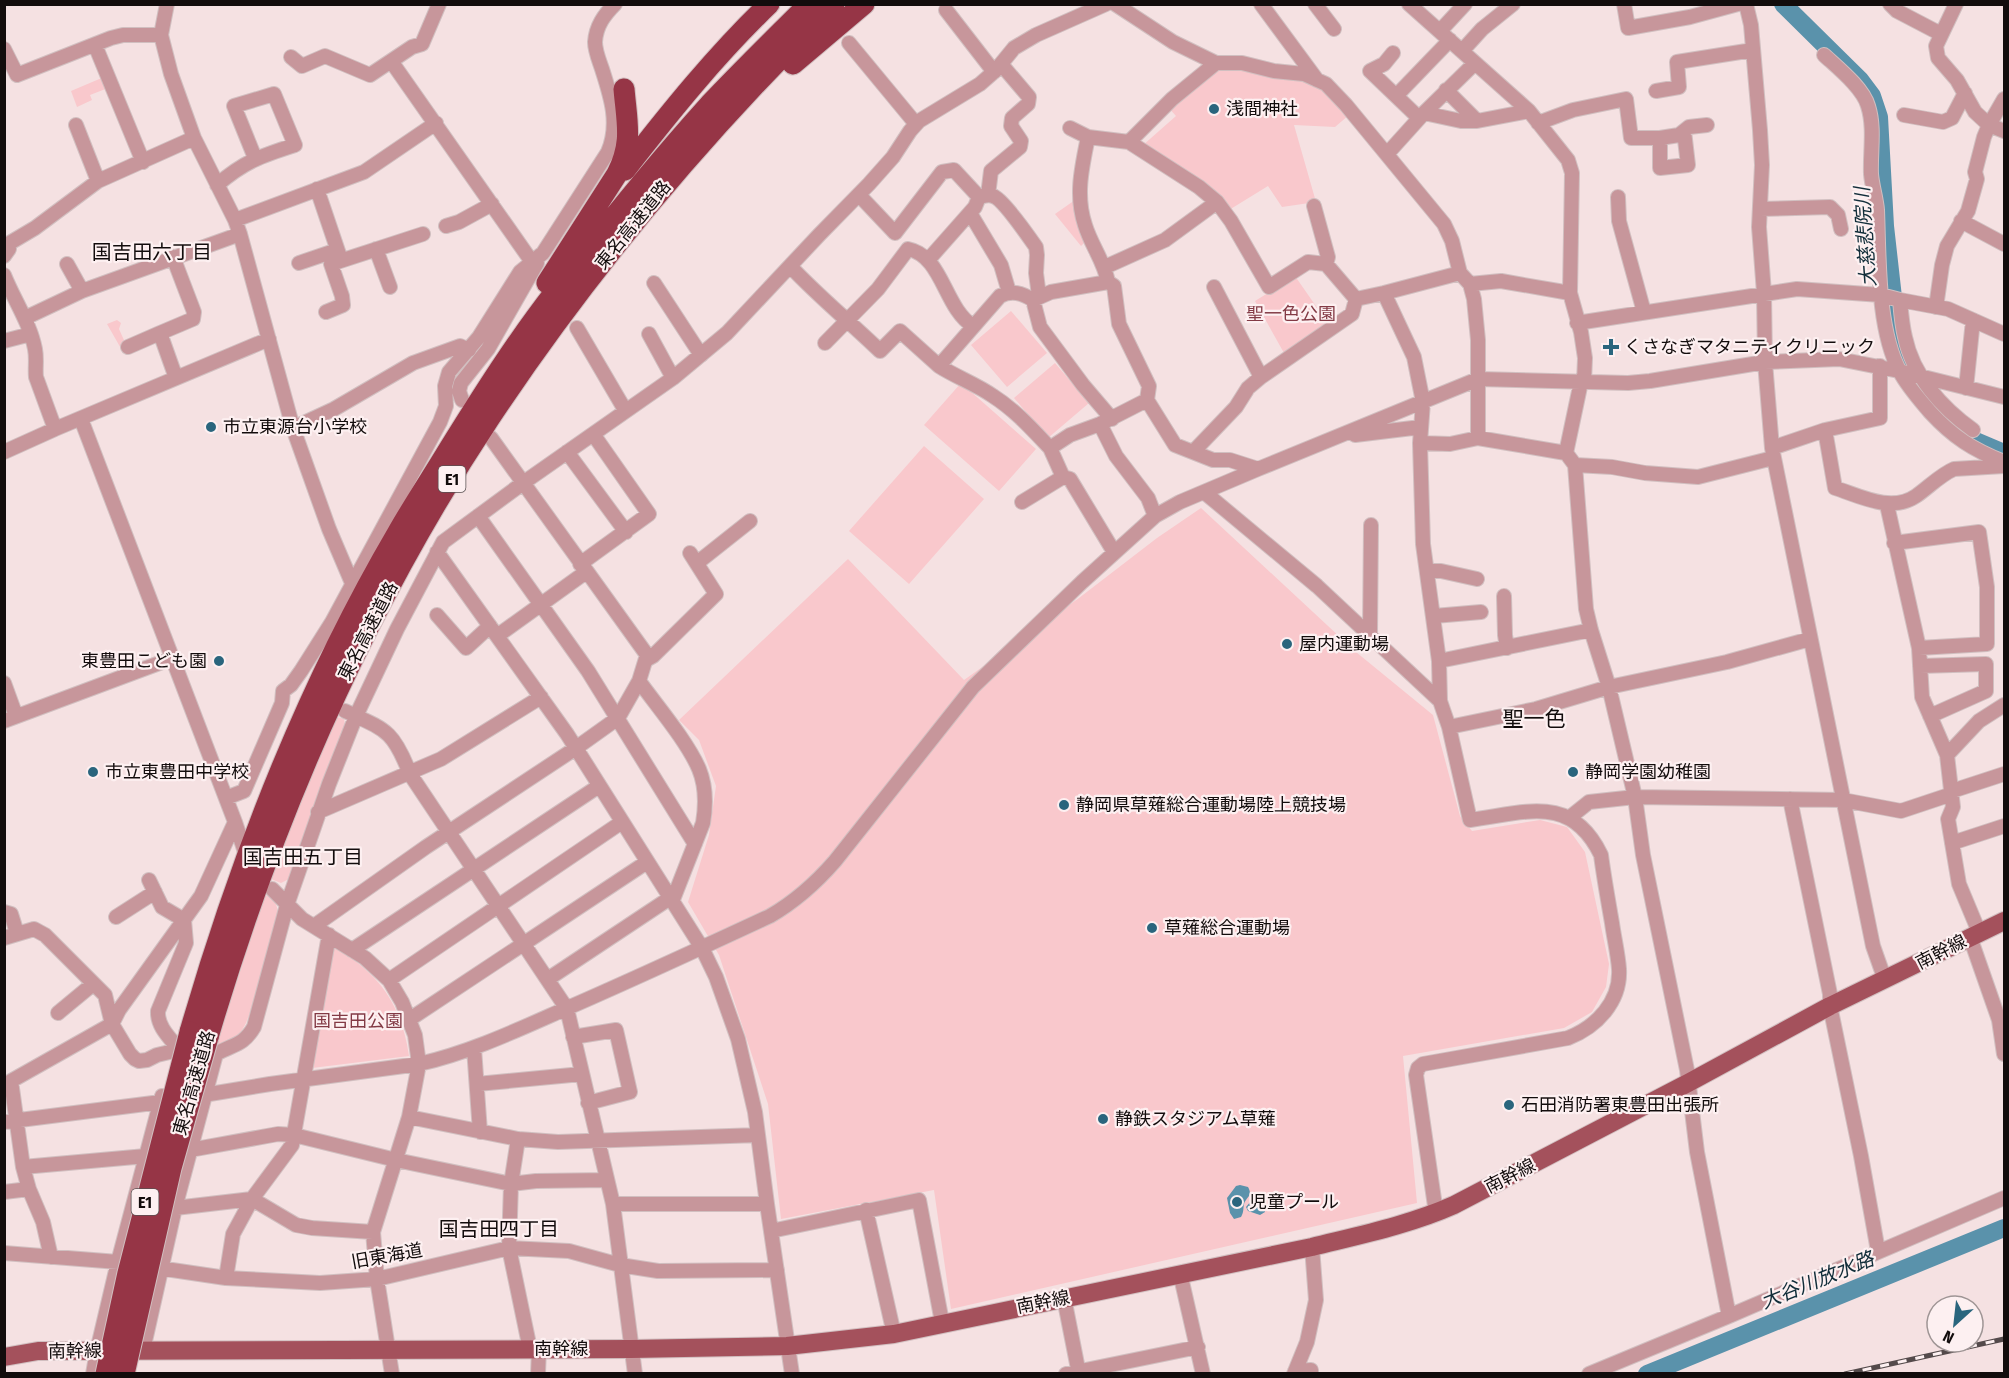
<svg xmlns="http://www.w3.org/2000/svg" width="2009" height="1378" font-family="'Fira Sans Condensed','Noto Sans JP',sans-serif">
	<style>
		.green { fill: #f9c8cc }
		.water { fill: #5a92ab }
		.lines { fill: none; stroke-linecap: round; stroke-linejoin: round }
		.river { stroke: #5a92ab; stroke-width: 18 }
		.minor-casing { stroke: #d1bfc0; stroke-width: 16 }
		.major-casing { stroke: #d1bfc0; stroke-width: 20 }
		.highway-casing { stroke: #d1bfc0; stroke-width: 23 }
		.minor { stroke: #c7969b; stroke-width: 14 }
		.major { stroke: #a4515c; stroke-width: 18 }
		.highway { stroke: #963546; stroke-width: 21 }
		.rail-casing { stroke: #544a4b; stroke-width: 5 }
		.rail { stroke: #fdf0f1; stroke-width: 3; stroke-dasharray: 9; stroke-linecap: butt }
		.highway-bridge-casing { stroke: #d1bfc0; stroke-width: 23; stroke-linecap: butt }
		.highway-bridge { stroke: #963546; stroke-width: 21 }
		.poi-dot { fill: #2a657d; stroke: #fdf0f1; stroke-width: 2 }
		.labels { text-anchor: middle; stroke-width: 4.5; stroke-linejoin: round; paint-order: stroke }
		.shield { fill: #fdf0f1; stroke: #585051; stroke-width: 1.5 }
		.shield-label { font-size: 16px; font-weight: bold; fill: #120c0c }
		.poi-label { font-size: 18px; fill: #120c0c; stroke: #fdf0f1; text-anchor: start }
		.street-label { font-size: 18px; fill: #120c0c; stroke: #fdf0f1 }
		.park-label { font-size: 18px; fill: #833a45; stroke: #fdf0f1 }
		.water-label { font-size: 20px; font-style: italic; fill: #112d39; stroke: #fdf0f1 }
		.neighbourhood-label { font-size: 20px; fill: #120c0c; stroke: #fdf0f1 }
		.quarter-label { font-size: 21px; fill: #120c0c; stroke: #fdf0f1 }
	</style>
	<rect width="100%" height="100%" fill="#f5e1e2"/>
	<path class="green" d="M1219,66L1307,80L1320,85L1349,115L1335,127L1294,125L1316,202L1282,207L1268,186L1229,210L1142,146L1176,116L1168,107Z
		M104,77L108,88L90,95L92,100L77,107L71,91Z
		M1075,200L1086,241L1081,246L1055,214Z
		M1295,276L1327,322L1284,353L1255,301Z
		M1011,311L1047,353L1007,387L971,345Z
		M117,320L121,323L119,329L128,349L123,352L107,324Z
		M1055,363L1089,403L1048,438L1014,398Z
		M961,383L1036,449L999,491L924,425Z
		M924,446L984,499L909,584L849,531Z
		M1201,508L1356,652L1433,715L1460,816L1472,831L1540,820L1567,827L1585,852L1609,964L1606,987L1592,1012L1564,1028L1403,1056L1417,1203L951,1309L934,1190L781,1219L768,1104L719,955L688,902L709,835L716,786L699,740L679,720L848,559L964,680L1079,598L1157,538Z
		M337,717L344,719L346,730L316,800L314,813L289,879L281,883L271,879L306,786Z
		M265,895C274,897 277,904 278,913L253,1005L246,1023L240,1034L221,1047L216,1046Z
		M332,945C378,973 401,1002 409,1056L312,1068Z"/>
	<path class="water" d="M1240,1185L1248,1187C1253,1196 1247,1196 1244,1204C1243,1209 1244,1212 1241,1217L1234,1219L1230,1213L1227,1198L1236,1186Z
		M1251,1201L1264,1204L1265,1212L1260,1215L1248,1211L1246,1207Z"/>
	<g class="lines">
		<path class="river" d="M1783,4L1860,80L1872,96L1879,117L1885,226L1897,333L1909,376L1917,387
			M1954,426L1971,439L2004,453
			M1647,1374L2004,1228"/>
		<g class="minor-casing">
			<path id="minor" d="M167,4L161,35L171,74L194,138L235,220L240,234L293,428L329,529L352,583
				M1115,4L1173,42L1216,63H1242L1274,71L1304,74L1326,84L1346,105L1444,224L1452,241L1460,273L1470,284L1474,299L1478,340V438
				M1261,4L1317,80
				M1315,4L1334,29
				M1409,4L1529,111L1568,160L1572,173L1570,293L1581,332L1585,358L1584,382
				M1624,4L1628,28L1690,17L1738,4
				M1746,4L1751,25L1760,130L1762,165L1759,227L1764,293L1765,362L1772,448L1873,946L1885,980
				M1890,4L1897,11L1941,34
				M1956,4L1936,46L1938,58L1957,80L1975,112L1989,125L2004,131
				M946,10L994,72
				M1440,31L1465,4
				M849,43L916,124
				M95,45L143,162
				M4,49L17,75L111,38L123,35H161
				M1462,51L1482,29L1513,4
				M1393,53L1384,64L1370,71L1419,118
				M1824,55C1838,68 1863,88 1868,106C1875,128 1870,152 1871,174C1872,186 1876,198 1877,210C1879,259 1877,329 1900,372C1908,387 1919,399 1930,412C1953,437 1973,450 2004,462
				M291,57L302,66L325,56L370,75L412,47L422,44L439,4
				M391,61L532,262
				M1446,90L1477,121
				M1656,91L1679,87L1677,62L1753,50
				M1396,96L1450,40
				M1424,113L1461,121H1477L1529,111
				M1904,115L1943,122L1952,118L1965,93
				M1538,123L1573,110L1626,99L1631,138H1660L1679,135L1689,127L1707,125
				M76,125L98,181
				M1070,128L1088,137L1129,142L1199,187L1217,202L1231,221L1269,287L1308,262L1326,264L1356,299L1352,314L1261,377L1248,388L1236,407L1193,452
				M1088,137C1082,167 1075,195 1085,225C1091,245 1104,261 1108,282L1114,286L1119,324L1149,386L1147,400L1175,445L1213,460H1230L1258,469
				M1660,138V168L1688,165L1684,131
				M1129,142L1172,99L1216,63
				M1387,154L1424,113L1475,63
				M217,185C245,161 261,156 295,145L274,94L234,106L255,158
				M317,189L341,260
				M859,195L895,233L942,172L954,170L979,197
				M988,195L991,171L1020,147L1021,141L1011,126L1012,118L1028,104L1029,97L1001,64
				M1618,197L1619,221L1644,312
				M1314,206L1328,257L1326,264
				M1760,209L1830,207L1838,215L1841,229
				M970,213L1001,265L1009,292
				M235,220L364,172L436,123
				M1961,221L2004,244
				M446,226L459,222L492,204
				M376,249L390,287
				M4,256L9,249L8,244L35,228L98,181L194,138
				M173,257L194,312L193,319L160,333L176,378
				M929,259L975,207L979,197C984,196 988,194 993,196C1003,199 1029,237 1036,247L1037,255L1036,273L1039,296
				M299,263L337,250
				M67,264L82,291
				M790,266C818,296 850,322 880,351L900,331L939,366L1000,296C1012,290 1022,293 1033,300L1040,327L1083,385L1112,419
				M1105,267L1165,240L1217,202
				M4,275C14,300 30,323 35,349C37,359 35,368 36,377L55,429L269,339
				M654,283L701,355
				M1470,284L1501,281L1570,293
				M1214,287L1261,377
				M1384,293L1414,357L1423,402L1420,443L1423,544L1439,661L1440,701
				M1356,299L1384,293L1460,273
				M1033,300L1051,292L1108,282
				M1936,307L1942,265L1947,246L1968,211L1977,179L1975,172L1984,137L1989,125L2004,99
				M326,312L343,305L342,296L331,264L423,234
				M25,318L82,291L240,234
				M1577,323L1797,289L1881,295L1900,300
				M577,328L625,410
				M649,334L673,378
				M4,341L31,334
				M825,343L878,289L908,249C943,256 944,308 973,326
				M128,347L160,333
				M939,366C956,377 976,384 993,396C1015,410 1032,429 1050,448
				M1966,388L1973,320
				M462,400L459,391L461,383L488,349L537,263
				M81,419L235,822L244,849
				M1100,424L1116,456L1148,498L1155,516
				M293,428L334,409L413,363L460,346L469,350
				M1825,430L1880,418V366
				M1973,430C1942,408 1913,376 1905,337C1902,325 1901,312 1900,300L1948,309L2004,334
				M1355,435L1421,427
				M1420,443L1450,444L1478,438L1566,453L1575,465L1586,609L1591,630L1609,687L1635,797L1643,855L1687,1070L1697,1152L1729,1316
				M1772,448L1825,430L1835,488C1860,496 1891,513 1916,496C1929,487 1940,475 1954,469L2004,466
				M4,452L55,429
				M567,452L626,532
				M1566,453L1581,382
				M1575,465L1612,467L1645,473L1698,477L1773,458
				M1204,492L1317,586L1440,701L1449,727L1470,820C1525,813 1571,793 1601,855C1604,878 1608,900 1612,923C1614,938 1618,954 1619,969C1621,1002 1596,1027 1568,1038L1423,1064L1418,1068L1416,1075L1436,1213
				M1022,502L1063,477
				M1887,505L1919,648L1922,697L1947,755
				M478,516L588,671L695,844
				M1894,543L1979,532L1987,587V644L1919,648
				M437,552L567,734L702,948L716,977L738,1039L755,1112L767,1204L792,1374
				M1114,552L1070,479L1063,477L1050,448L1070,435L1100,424L1147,400
				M697,563L750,521
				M580,564L649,514L593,434
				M1428,571H1441L1477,579
				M1504,596L1505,635L1507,648
				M437,615L466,648L490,626
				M1434,616L1481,612
				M1370,635L1371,525
				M497,636L586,572
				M646,660L653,656L716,594L690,553
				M1439,661L1591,630
				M1920,666L1986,664V691L1930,716
				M639,681C657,706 687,741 699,769C706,786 706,805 703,823L672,902
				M4,683L16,716
				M345,711C386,730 393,730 410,774L567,1009L613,1204L635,1374
				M4,721L173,658
				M1449,727L1536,709L1609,687L1727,662L1810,639
				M1952,791L2004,774
				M226,798L244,791L282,703L283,691L291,685L301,671L332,622L440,422L446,406L445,386L449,372L479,337L520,272L543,253L608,152C620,124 611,97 602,69C599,60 595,51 595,42C596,26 604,15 615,4
				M1790,799L1830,994V1006L1861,1156L1878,1251
				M318,812L441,759L541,697
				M1569,818L1589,802L1635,797L1843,800L1901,811L1952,794
				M1952,843L2004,826
				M149,880L162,907L184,920L186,943L158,1011C157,1026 169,1037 178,1048
				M272,889L302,919L365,958L389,980L402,1002L415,1035L419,1064L409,1117L373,1232L377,1279L392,1374
				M4,912L11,914L17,933
				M116,917L155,892
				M314,926L426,847L576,748L618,718L639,681L647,655L491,438
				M1979,932L1959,884L1948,819L1953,807L1947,755L1979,721L2004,705
				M1970,937L1999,1020L2004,1054
				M4,938L34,929L45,935L105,995L112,1024L130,1054L135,1059L139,1061L147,1060L157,1055L178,1050H192
				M352,950L599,786
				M548,979L670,898
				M389,980L622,822
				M58,1013L93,984
				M410,1019L647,862
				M573,1037L616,1030L630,1092L588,1103
				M474,1048L480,1132
				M477,1084L582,1074
				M409,1117L518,1139L558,1142L758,1135
				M4,1122L161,1102L270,1084L419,1064C467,1053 511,1033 556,1013C628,982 699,949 770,916C796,901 815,884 835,861L973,687L1082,582L1155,516L1180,502L1258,469L1478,379L1628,383L1650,381L1765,362L1839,359L1899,371L2004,397
				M518,1139L511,1184L509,1248L530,1349
				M190,1150L278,1134L294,1135L396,1160L511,1184L536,1181L607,1180
				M23,1167L146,1156
				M4,1192L29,1189
				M613,1204H767
				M175,1208L252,1199L296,1225L312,1228L373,1232
				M866,1210L894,1334
				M771,1231L919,1200L942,1322
				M4,1253L118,1262L226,1278L320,1283L377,1279L509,1248L569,1251L620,1265L658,1271L777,1270
				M51,1257L43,1222L29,1189L23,1167L11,1081L112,1024L119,1010L201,896L235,822
				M1180,1273L1203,1374
				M226,1278L233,1234L252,1199L292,1145L329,935
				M1064,1298L1079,1374
				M143,1350L175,1208L216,1054C233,1044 243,1046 254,1027L287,905L329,784L356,716L397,629L443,542L523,483L673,378L727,333L819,235L869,184L893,157L910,131L919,121L980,84L996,70L1014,48L1036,35L1106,4
				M1295,1371L1311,1370V1374
				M93,1374L97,1351L118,1262L162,1096
				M538,1374L539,1349
				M1066,1374L1198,1347
				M1294,1374L1307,1342L1316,1300L1312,1247
				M1589,1374L1729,1316L2004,1198"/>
		</g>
		<g class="major-casing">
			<path id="major" d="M4,1357L38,1351L631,1349L787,1346L894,1334L1312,1247C1360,1235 1409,1225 1454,1205L1688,1083L1830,1006L2004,921"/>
		</g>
		<g class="highway-casing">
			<path id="highway" d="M793,64L864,4
				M625,170C670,112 716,55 769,4
				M547,283L617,174C633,142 627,124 624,89
				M190,1032C240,859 307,687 398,532C414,504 432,477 449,449C482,396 516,342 555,292C604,228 656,164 710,104C742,70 776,37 809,4
				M208,1037C272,819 364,608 489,419C589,268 705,131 834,4"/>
		</g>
		<use href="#minor" class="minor"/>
		<use href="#major" class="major"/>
		<use href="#highway" class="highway"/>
		<g class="rail-casing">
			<path id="rail" d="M1845,1374L2004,1339"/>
		</g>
		<use href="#rail" class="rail"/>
		<g class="highway-bridge-casing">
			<path id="highway-bridge" d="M106,1374L128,1273L190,1032
				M124,1374L171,1168L208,1037"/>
		</g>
		<use href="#highway-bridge" class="highway-bridge"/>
	</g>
	<g class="poi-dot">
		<circle cx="1214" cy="109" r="6"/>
		<path d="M1608 338h6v6h6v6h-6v6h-6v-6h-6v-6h6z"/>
		<circle cx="211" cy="427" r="6"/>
		<circle cx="1287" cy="644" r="6"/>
		<circle cx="219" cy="661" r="6"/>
		<circle cx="93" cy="772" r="6"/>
		<circle cx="1573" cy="772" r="6"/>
		<circle cx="1064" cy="805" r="6"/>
		<circle cx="1152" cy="928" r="6"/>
		<circle cx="1509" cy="1105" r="6"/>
		<circle cx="1103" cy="1119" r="6"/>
		<circle cx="1237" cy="1202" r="6"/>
	</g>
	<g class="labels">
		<g class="shield">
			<rect x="438.5" y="466" width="27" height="26" rx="4.5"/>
			<rect x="131.5" y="1189" width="27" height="26" rx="4.5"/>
		</g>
		<g class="shield-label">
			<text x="452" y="485">E1</text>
			<text x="145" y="1208">E1</text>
		</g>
		<g class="poi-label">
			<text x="1226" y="115">浅間神社</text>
			<text x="1624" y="353">くさなぎマタニティクリニック</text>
			<text x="223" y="433">市立東源台小学校</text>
			<text x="1299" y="650">屋内運動場</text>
			<text x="207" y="667" text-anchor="end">東豊田こども園</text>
			<text x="105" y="778">市立東豊田中学校</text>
			<text x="1585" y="778">静岡学園幼稚園</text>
			<text x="1076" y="811">静岡県草薙総合運動場陸上競技場</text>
			<text x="1164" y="934">草薙総合運動場</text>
			<text x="1521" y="1111">石田消防署東豊田出張所</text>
			<text x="1115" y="1125">静鉄スタジアム草薙</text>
			<text x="1249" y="1208">児童プール</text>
		</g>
		<g class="street-label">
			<text transform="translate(633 225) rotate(-51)" y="6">東名高速道路</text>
			<text transform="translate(368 631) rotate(-63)" y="6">東名高速道路</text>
			<text transform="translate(1941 952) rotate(-27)" y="6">南幹線</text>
			<text transform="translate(194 1083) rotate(-74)" y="6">東名高速道路</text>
			<text transform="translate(1510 1176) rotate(-27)" y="6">南幹線</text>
			<text transform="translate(387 1256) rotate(-10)" y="6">旧東海道</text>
			<text transform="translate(1043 1302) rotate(-11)" y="6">南幹線</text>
			<text x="561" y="1355">南幹線</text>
			<text transform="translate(75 1351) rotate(-1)" y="6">南幹線</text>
		</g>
		<g class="park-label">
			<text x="1291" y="320">聖一色公園</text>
			<text x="358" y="1027">国吉田公園</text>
		</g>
		<g class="water-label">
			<text transform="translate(1865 237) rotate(-94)" y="7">大慈悲院川</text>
			<text transform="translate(1817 1280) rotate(-22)" y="7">大谷川放水路</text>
		</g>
		<g class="neighbourhood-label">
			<text x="152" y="259">国吉田六丁目</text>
			<text x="303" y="864">国吉田五丁目</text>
			<text x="499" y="1236">国吉田四丁目</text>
		</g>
		<g class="quarter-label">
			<text x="1534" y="726">聖一色</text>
		</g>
	</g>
	<rect width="2009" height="1378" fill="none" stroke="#120c0c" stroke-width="12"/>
	<g transform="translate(1955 1324) rotate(207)"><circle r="28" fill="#fdf0f1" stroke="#9f9595" stroke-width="1.5"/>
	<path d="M0-4.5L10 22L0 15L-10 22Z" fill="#2a657d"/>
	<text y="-9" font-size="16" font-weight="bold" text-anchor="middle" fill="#120c0c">N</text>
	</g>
</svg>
